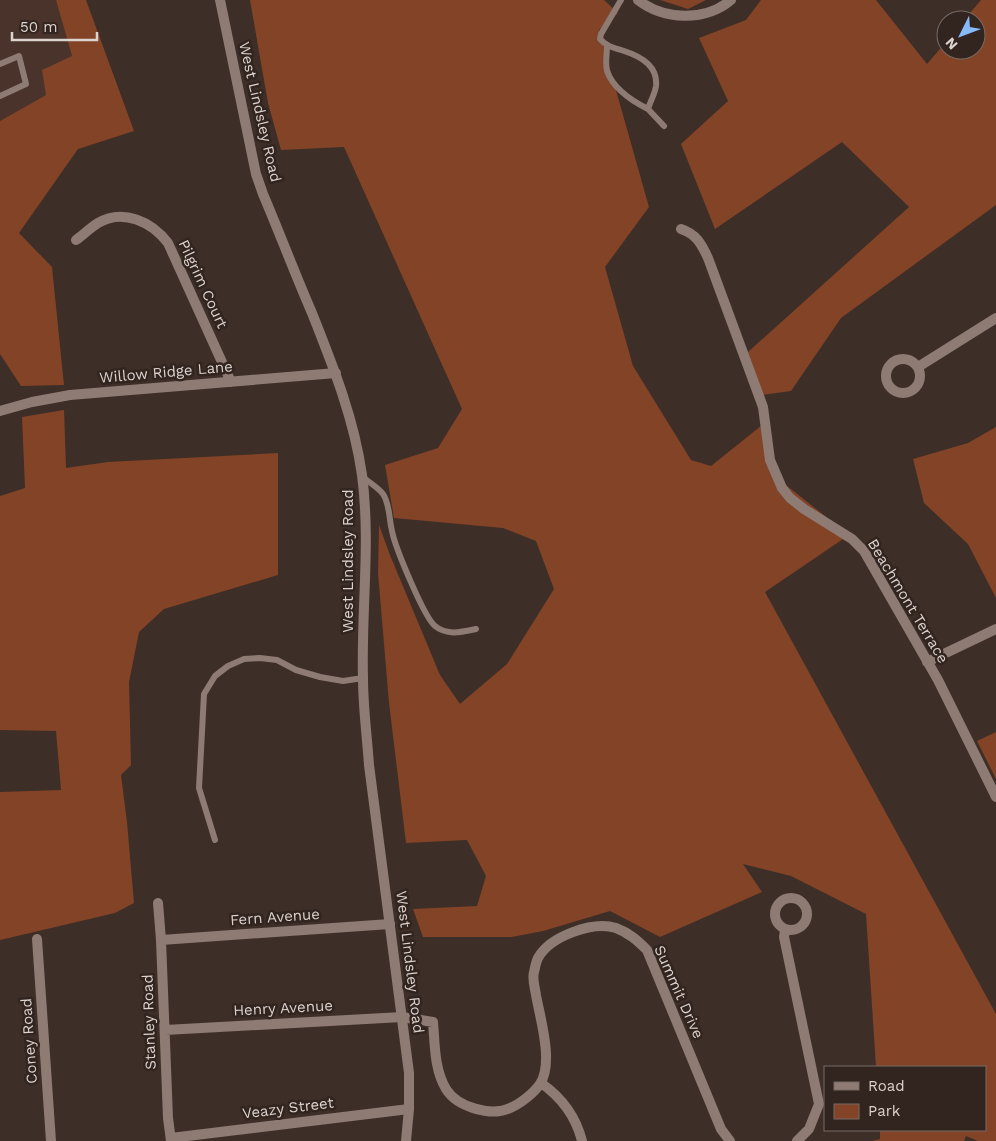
<svg xmlns="http://www.w3.org/2000/svg" width="996" height="1141" font-family="'Work Sans',sans-serif">
	<style>
		.built { fill: #49332a }
		.green { fill: #834326 }
		.lines { fill: none; stroke-linecap: round; stroke-linejoin: round }
		.service { stroke: #8d7b74; stroke-width: 6 }
		.minor { stroke: #8d7b74; stroke-width: 10 }
		.tertiary { stroke: #8d7b74; stroke-width: 10 }
		.labels { text-anchor: middle; stroke-width: 5; stroke-linejoin: round; paint-order: stroke }
		.street-label { font-size: 15px; fill: #dcd2ce; stroke: #32241e }
	</style>
	<rect width="100%" height="100%" fill="#3d2e28"/>
	<path class="built" d="M0,0H56L72,56L46,95L0,121Z"/>
	<path class="green" d="M56,0H86L134,131L78,149L19,233L52,267L64,385L21,386L0,354V121L46,95L42,70L72,56Z
		M250,0H604L618,13L599,30L649,207L605,267L633,366L691,460L711,466L766,422L777,478L849,535L765,592L996,1014V1141H978L966,1136L964,1141H872L880,1139V1130H985V1067H876L866,914L791,876L743,864L762,892L660,937L610,911L543,931L512,937H423L413,909L477,906L486,876L467,840L406,843L389,703L378,573L379,525L390,555L440,675L460,704L507,664L554,589L536,541L503,528L394,518L385,465L438,448L462,409L344,147L281,150L268,103Z
		M660,0H706L688,9Z
		M761,0H876L927,64L946,42V50H976V20H964L981,0H996V205L841,318L791,391L762,395L748,352L909,207L842,142L715,229L681,144L728,101L699,38L746,20Z
		M64,410L66,468L108,462L278,453V575L164,609L139,632L129,682L131,765L121,775L127,822L134,903L115,913L0,940V792L61,790L56,731L0,730V496L25,488L22,417Z
		M996,427V598L968,544L924,503L913,459L968,443Z
		M996,732V779L977,741Z"/>
	<g class="lines">
		<path class="service" d="M621,0L601,34L600,39C607,47 615,48 624,51C640,56 658,66 656,86C655,94 650,102 648,109L664,126
			M607,46C607,54 605,63 607,71C613,88 632,101 648,109
			M0,64L19,56L26,84L0,96
			M362,476C368,482 378,487 383,494C390,504 389,520 392,531C395,547 424,617 435,626C447,636 462,632 476,629
			M215,840L199,788L204,694L215,676L228,666L244,659L260,658L277,660L296,670L320,677L343,681L363,678"/>
		<path class="minor" d="M681,229C696,234 701,243 708,258L763,407L770,460L782,488L790,498L804,509L852,539L864,551L938,680L996,797
			M76,240C83,235 90,228 98,223C123,208 152,222 168,243L231,382
			M886 376a17 17 0 1 1 34 0a17 17 0 1 1-34 0Z
			M918,367L996,318
			M0,411L32,402L70,395L336,373
			M927,662L996,629
			M775 914a16 16 0 1 1 32 0a16 16 0 1 1-32 0Z
			M158,903L161,940L168,1118L171,1141
			M785,929L784,937L819,1104L809,1129L797,1141
			M37,939L51,1141
			M161,940L390,924
			M165,1030L402,1017L433,1022C435,1044 434,1069 446,1089C457,1107 491,1117 510,1108C520,1104 534,1093 540,1084C554,1063 540,1018 536,995C535,988 532,979 534,972C535,968 536,962 538,958C550,936 593,921 616,928C629,933 637,940 647,950L721,1129L730,1141
			M541,1083C561,1097 576,1117 582,1141
			M171,1138L409,1109"/>
		<path class="tertiary" d="M220,0L256,174L263,194C280,234 295,274 312,313C333,366 354,418 362,475C371,542 361,611 363,678C363,707 367,736 369,765L409,1073V1109L406,1141
			M638,0C664,20 705,22 731,0"/>
	</g>
	<g class="labels">
		<g class="street-label">
			<text transform="translate(260 112) rotate(77)" y="5">West Lindsley Road</text>
			<text transform="translate(203 284) rotate(65)" y="5">Pilgrim Court</text>
			<text transform="translate(166 372) rotate(-5)" y="5">Willow Ridge Lane</text>
			<text transform="translate(348 561) rotate(-90)" y="5">West Lindsley Road</text>
			<text transform="translate(908 601) rotate(59)" y="5">Beachmont Terrace</text>
			<text transform="translate(275 917) rotate(-4)" y="5">Fern Avenue</text>
			<text transform="translate(410 962) rotate(83)" y="5">West Lindsley Road</text>
			<text transform="translate(679 992) rotate(66)" y="5">Summit Drive</text>
			<text transform="translate(283 1008) rotate(-3)" y="5">Henry Avenue</text>
			<text transform="translate(149 1022) rotate(-92)" y="5">Stanley Road</text>
			<text transform="translate(29 1041) rotate(-94)" y="5">Coney Road</text>
			<text transform="translate(288 1108) rotate(-7)" y="5">Veazy Street</text>
		</g>
	</g>
	<rect x="824" y="1066" width="162" height="65" fill="#32241e" stroke="#766a64"/>
	<rect x="834" y="1082" width="25" height="8" fill="#8d7b74" stroke="#766a64"/>
	<text x="868" y="1091" font-size="15" fill="#dcd2ce">Road</text>
	<rect x="834" y="1104" width="25" height="15" fill="#834326" stroke="#766a64"/>
	<text x="868" y="1116" font-size="15" fill="#dcd2ce">Park</text>
	<g transform="translate(961 35) rotate(228)"><circle r="24" fill="#32241e" stroke="#766a64"/>
	<path d="M0-4L9 19L0 12L-9 19Z" fill="#86bbfb"/>
	<text y="-8" font-size="14" font-weight="bold" text-anchor="middle" fill="#dcd2ce">N</text>
	</g>
	<path d="M12 32v8h85v-8" fill="none" stroke="#dcd2ce" stroke-width="2.5"/>
	<text x="20" y="32" font-size="15" fill="#dcd2ce" stroke="#32241e" stroke-width="4" paint-order="stroke">50 m</text>
</svg>
